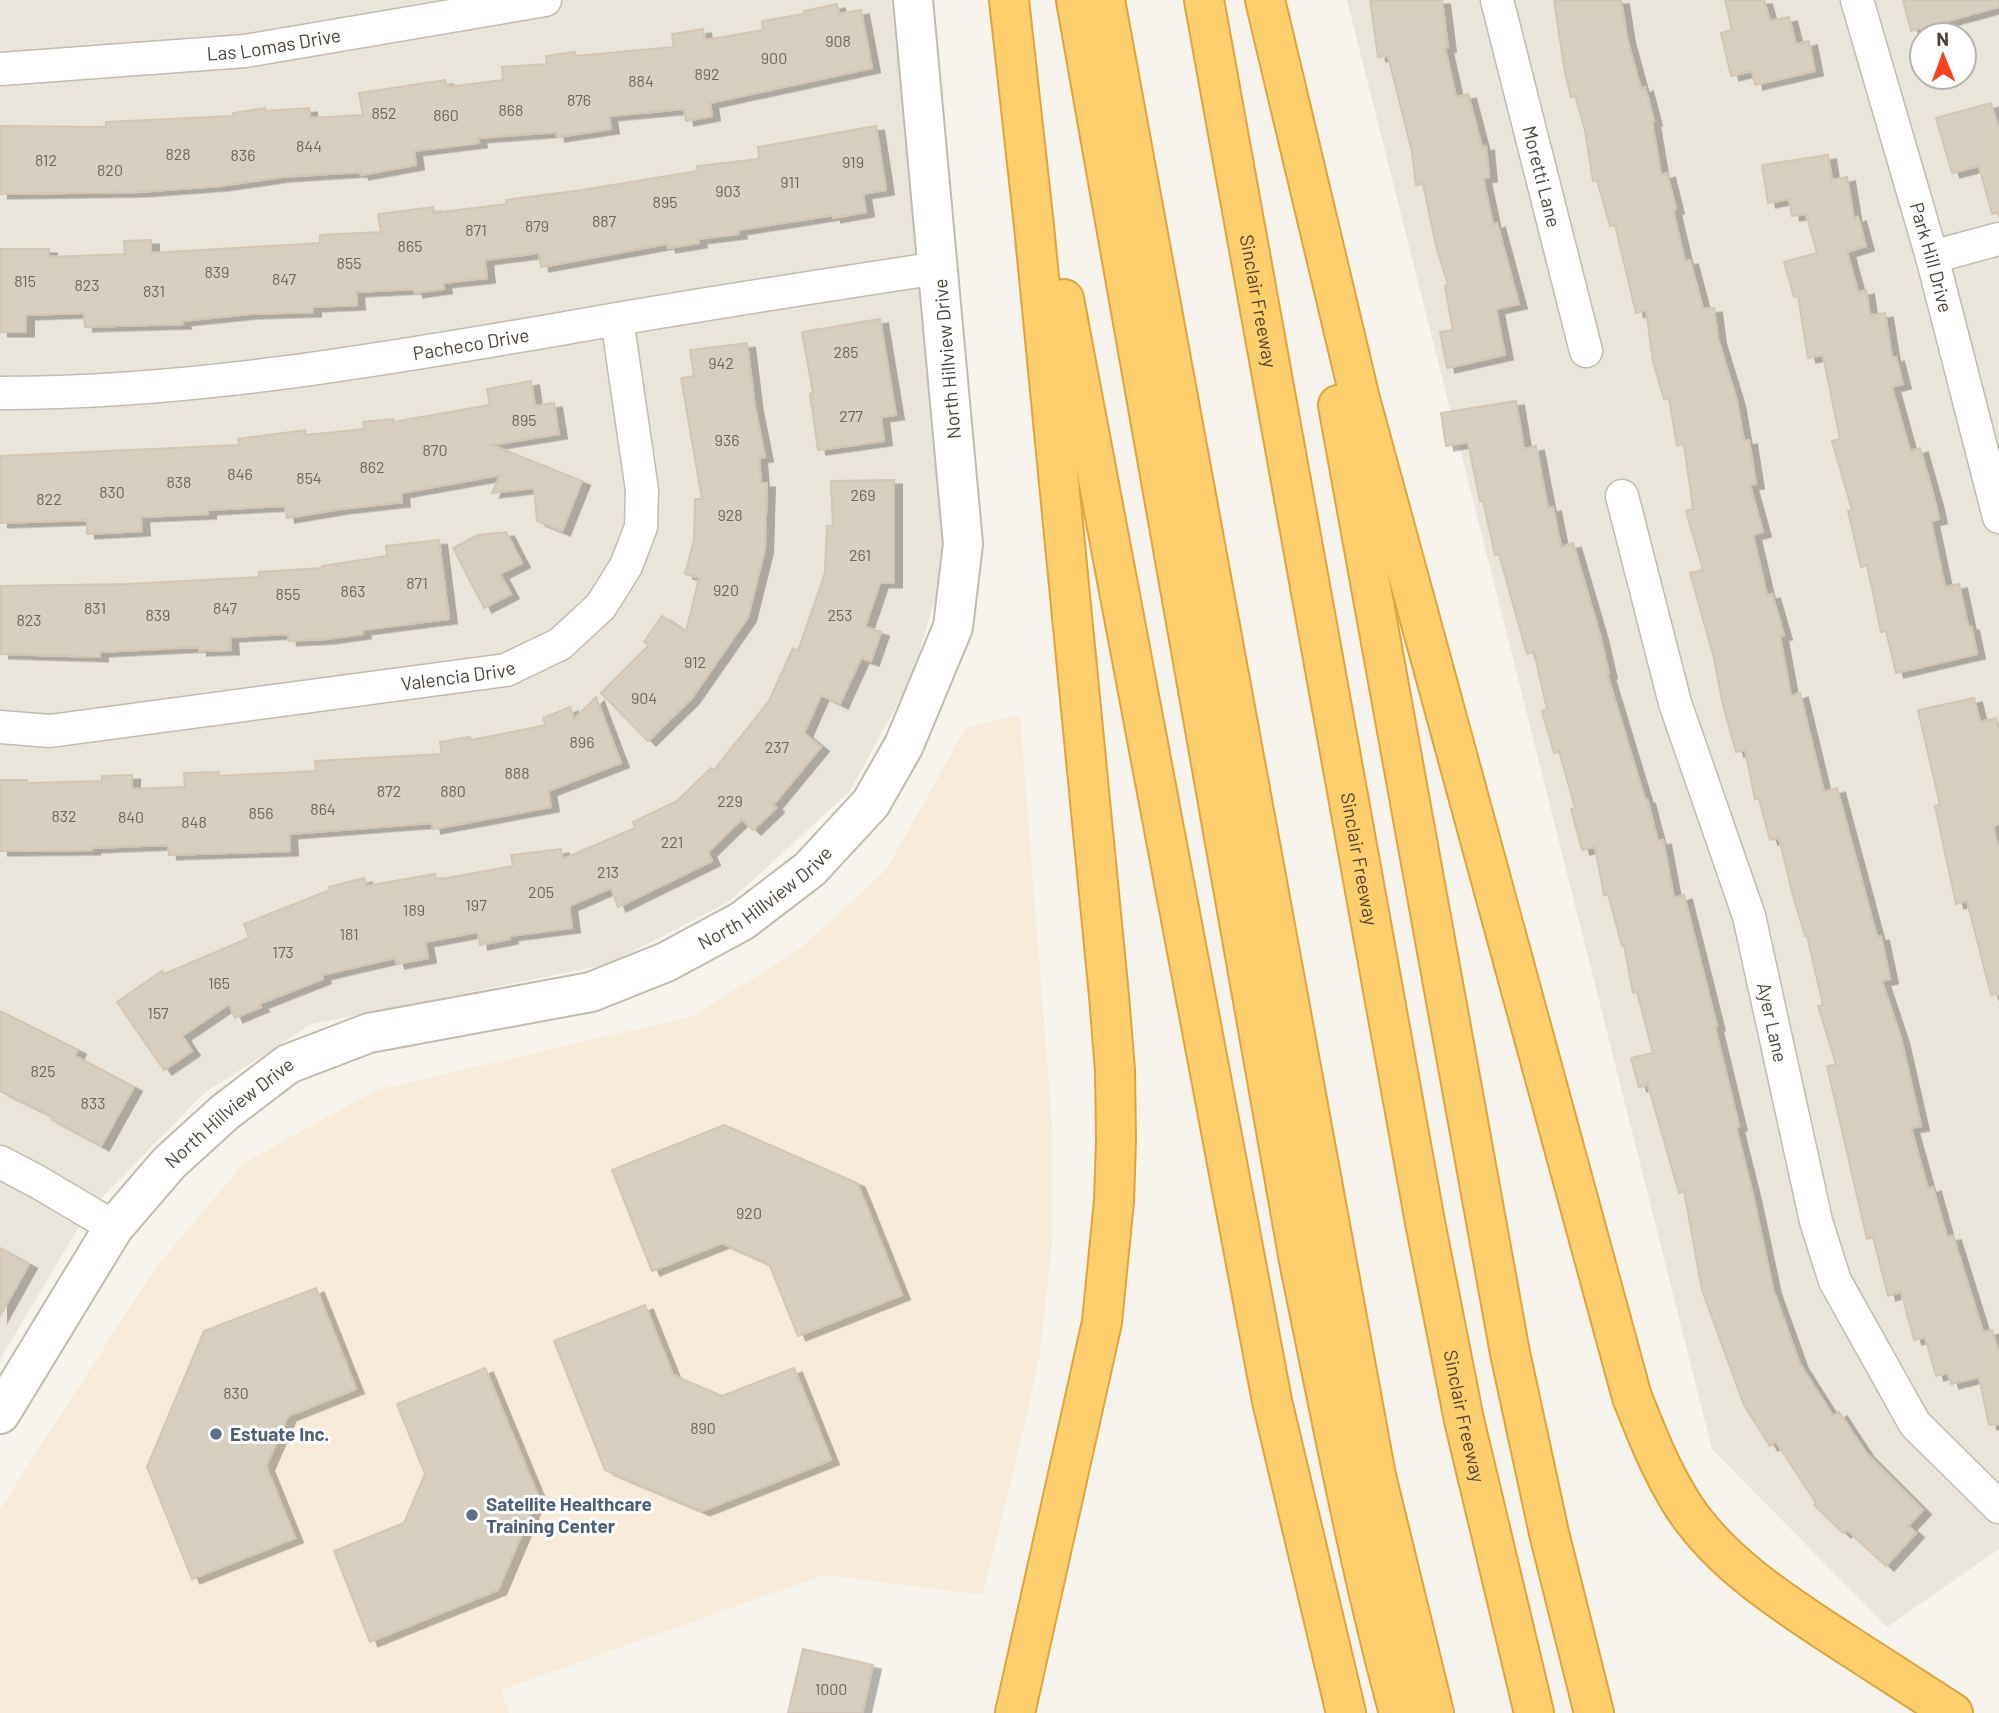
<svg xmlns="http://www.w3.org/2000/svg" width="1999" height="1713" font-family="Barlow,sans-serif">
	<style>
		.residential { fill: #eae5da; fill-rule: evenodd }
		.commercial { fill: #f7ead8 }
		.building { fill: #d8cfc1; stroke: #d3c7b4; stroke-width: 2; filter: url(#shadow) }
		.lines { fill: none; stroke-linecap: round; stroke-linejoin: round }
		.minor-casing { stroke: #c2bbae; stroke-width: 35 }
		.tertiary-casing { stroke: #c2bbae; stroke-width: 42 }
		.motorway-casing { stroke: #e0a43c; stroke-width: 42 }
		.minor { stroke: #fff; stroke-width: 32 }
		.tertiary { stroke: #fff; stroke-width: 38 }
		.motorway { stroke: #ffcf6e; stroke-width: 38 }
		.service-dot { fill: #5c6f8a; stroke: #fff; stroke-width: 2.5 }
		.labels { text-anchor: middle; stroke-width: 6; stroke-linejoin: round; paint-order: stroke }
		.number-label { font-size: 16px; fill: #6e675b }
		.street-label { font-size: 19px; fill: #4b4439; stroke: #fff }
		.service-label { font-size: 19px; font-weight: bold; fill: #4e5e75; stroke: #fff; text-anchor: start }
	</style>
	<defs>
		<filter id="shadow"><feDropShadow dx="8" dy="4.5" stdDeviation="0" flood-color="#0004"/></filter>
	</defs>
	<rect width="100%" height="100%" fill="#f6f3ec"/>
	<path class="residential" d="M0,0H891L915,223L945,566L912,677L850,791L730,901L609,964L312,1024L204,1093L87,1213L0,1360Z
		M1347,0H1999V1549L1887,1627L1712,1449ZM1922,35H1964V77H1922Z"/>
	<path class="commercial" d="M1020,715L1052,1125V1244L1040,1353L1028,1411L983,1595L824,1575L501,1690L509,1713H0V1509L154,1270L244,1163L376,1090L693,1016L800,949L887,869L966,727Z"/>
	<path class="building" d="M1370,0H1442L1448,47L1445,48L1456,97L1468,94L1482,147L1486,146L1489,177L1483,178L1493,225L1497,223L1519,304L1496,309L1505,355L1447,368L1440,332L1453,330L1445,286L1448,285L1436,246L1423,184L1416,185L1412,152L1388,56L1378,57Z
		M1554,0H1621L1627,38L1641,89L1645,87L1654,121H1652L1661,175L1667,173L1676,209L1673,210L1685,261L1690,260L1703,309L1714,308L1718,339L1737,401L1744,441L1749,440L1756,484L1750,485L1763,532L1753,535L1767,595L1772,594L1784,635L1780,636L1791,696L1800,693L1824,792L1837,788L1877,937L1881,936L1890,979L1882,981L1901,1038L1921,1126L1911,1128L1928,1189L1933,1187L1947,1237L1953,1236L1983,1332L1992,1330L1999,1355V1424L1989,1425L1979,1377L1951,1384L1948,1373L1936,1376L1925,1337L1914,1340L1901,1292L1888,1296L1873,1237L1867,1239L1827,1066L1836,1064L1818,1006L1823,1005L1807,936H1805L1793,896L1779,838L1770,840L1759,799H1755L1745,750L1736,752L1722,701L1714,658L1690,573L1703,570L1686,511L1693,509L1684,444L1677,445L1669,398L1664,399L1653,362L1646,310L1636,313L1615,225L1610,226L1597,180L1593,181L1585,130L1575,96L1571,97L1565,73Z
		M1725,0H1764L1770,21L1789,17L1796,44L1809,41L1815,71L1755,85L1752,71L1731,76L1721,33L1732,30Z
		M1903,0H1998L1999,7L1911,31Z
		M837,4L839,14L861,10L872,68L710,103L712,116L686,121L684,109L609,116L611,129L557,137L556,132L478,138L479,143L414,151L416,165L361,175L360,172L282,177L220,186L139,192L0,194V126L106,127V122L233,116V113L265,108V111L309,108L310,118L363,115L359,93L445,80L447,87L503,80L502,67L547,64L546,56L575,52V56L674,47L672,34L703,29L705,40L763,30L762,21L804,14V11Z
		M1991,103L1999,131V213L1992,214L1979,166L1952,173L1936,118Z
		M876,126L886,190L863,194L866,212L833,218V215L738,230L739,234L698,239L699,243L668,248L667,244L541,267L539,253L485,260L487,278L443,283L444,289L415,293L414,289L356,292L357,305L313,307V312L250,314L182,321L183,324L85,327L84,313L26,315V332H0V249H49V257L125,254L124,241L151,240V253L320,243V235L381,232L378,214L433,207L434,213L506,204V200L582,190L698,171L697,166L759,159L758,147Z
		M1828,155L1832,180L1847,177L1854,219L1858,217L1866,246L1847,252L1858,292L1866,290L1870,315L1885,313L1892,358L1896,357L1903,384L1892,387L1910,451L1920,448L1935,501L1939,519L1931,521L1945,587L1959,584L1968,626H1971L1977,654L1896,673L1886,631L1881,632L1867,565L1861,567L1848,511L1852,510L1832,441L1840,439L1823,355L1808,358L1798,296L1794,297L1784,262L1817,253L1806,214L1792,216L1789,199L1768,203L1762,165Z
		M880,319L896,415L881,417L884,441L818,450L810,394L813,393L802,332Z
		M747,343L755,407L765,457L759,458L761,483H767L765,549L748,617L691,699L648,741L601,693L649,645L644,642L662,616L686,632L699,578L685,574L694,540L695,499H702L681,378L694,376L690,350Z
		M531,381L535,406L554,403L559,434L492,445L582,481L562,531L537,521L534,488L492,493L500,475L401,493L402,502L341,509L287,518L285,506L208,510V514L141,517L142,531L87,534V520L0,523V456L239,445L238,439L305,430L306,435L364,429L363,422L393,419V422L490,405L487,389Z
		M1516,401L1524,449L1536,446L1548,508L1553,507L1561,547L1573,543L1600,635L1609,674H1607L1627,740L1645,799H1647L1658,841L1663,840L1674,898L1684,895L1717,1026L1715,1027L1739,1126L1736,1127L1753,1195L1773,1289L1800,1364L1833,1416L1839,1412L1866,1453L1923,1510L1908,1526L1916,1533L1886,1566L1847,1530L1843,1533L1814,1505L1816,1503L1776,1442L1770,1446L1744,1405L1702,1290L1684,1191L1679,1193L1648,1085L1639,1087L1631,1058L1653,1053L1637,992L1633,993L1624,945L1622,946L1608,894L1604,895L1595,847L1582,850L1571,809L1575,808L1559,751L1554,753L1542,711L1547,709L1534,652L1527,654L1499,554L1495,555L1483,501H1480L1468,442L1446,446L1441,413Z
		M894,480V583H880L865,627L881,632L871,661L861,658L840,704L821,695L804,733L821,747L773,805L776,808L753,830L742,819L708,852L712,861L618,907L611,888L569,906L572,928L509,936L510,939L480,945L478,932L425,942L428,958L397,964L395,958L322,975L323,979L259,1004L261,1007L235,1018L229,1004L182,1036L192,1051L164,1070L117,1002L162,971L164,974L249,938L244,924L330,890L329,887L364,878L366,886L435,874L436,880L513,866L511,855L561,849L563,859L635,828L633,822L677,801L711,768L714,770L769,701L793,648L798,651L825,573L827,526H833L831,481Z
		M506,532L522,563L500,574L511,594L484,608L453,548L478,535Z
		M439,540L449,619L362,630L363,634L327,639L289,641L288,634L230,637L231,650L199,651V647L100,652V657L1,654V586L128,584L259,577V572L322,568V566L387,556L386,546Z
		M596,697L621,763L548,791L551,807L433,829L432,823L289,834L290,851L169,855L168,845L92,848V850L0,851V780H27V783L102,781V776L132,775V789L185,787L184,773L219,772V776L316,771L315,761L442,754L440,742L470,737L471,740L546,725L543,718L570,707L574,719Z
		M1974,698L1980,722L1996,718L1999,731V824L1993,826L1999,852V994L1991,995L1967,901L1956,904L1935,806L1940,805L1918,710Z
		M0,1011L78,1050L75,1056L134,1087L101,1146L52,1120L54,1117L0,1091Z
		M724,1125L857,1183L902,1295L798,1336L769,1264L722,1243L652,1271L612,1170Z
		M0,1248L29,1264L0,1316Z
		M316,1288L356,1389L288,1416L266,1466L295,1538L192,1579L147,1467L204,1331Z
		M645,1305L673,1375L722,1396L794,1368L831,1460L702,1511L605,1470L554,1341Z
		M485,1368L538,1496L498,1590L370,1642L334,1551L404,1523L425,1474L397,1404Z
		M803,1649L873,1665L862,1713H788Z"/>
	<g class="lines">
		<g class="minor-casing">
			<g id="minor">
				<path id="s1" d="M1497,0L1586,351"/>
				<path id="s2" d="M1857,0L1932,257L1999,517"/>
				<path id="s3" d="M0,69L245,51L545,0"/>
				<path d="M1932,257L1999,239"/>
				<path id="s4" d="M0,393C195,393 392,358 583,325C702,304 820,286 939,268"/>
				<path id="s5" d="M1622,496L1675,703L1749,916L1816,1221L1835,1281L1915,1424L1999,1507"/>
				<path id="s6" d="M0,727L50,731L506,670L560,644L601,606L626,566L641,527L642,490L617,319"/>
				<path d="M0,1162L38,1182L114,1227"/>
			</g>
		</g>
		<g class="tertiary-casing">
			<g id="tertiary">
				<path id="s7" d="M0,1414L114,1227L169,1163L225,1112L288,1064L369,1033L591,992L666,962L742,921L810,869L871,803L904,745L953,627L963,544L913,0"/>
			</g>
		</g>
		<g class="motorway-casing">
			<g id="motorway">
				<path d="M1009,0L1034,226L1109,996L1115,1070L1116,1140L1114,1201L1102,1322L1015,1713"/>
				<path d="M1076,0L1300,1266C1331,1415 1359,1566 1399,1713"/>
				<path d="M1105,0L1376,1476L1434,1713"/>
				<path id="s8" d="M1204,0L1425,1222L1464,1420L1534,1713"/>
				<path d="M1265,0L1360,399L1632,1397C1647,1435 1662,1473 1684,1507C1723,1566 1788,1606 1846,1644C1882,1667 1917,1690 1953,1713"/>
				<path d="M1064,299L1272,1401L1346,1713"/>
				<path d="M1338,405L1510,1353L1549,1533L1594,1713"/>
			</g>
		</g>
		<use href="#minor" class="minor"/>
		<use href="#tertiary" class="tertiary"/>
		<use href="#motorway" class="motorway"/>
	</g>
	<g class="service-dot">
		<circle cx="216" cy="1434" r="7"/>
		<circle cx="472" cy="1515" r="7"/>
	</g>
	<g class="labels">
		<g class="number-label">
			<text x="838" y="47">908</text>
			<text x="774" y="64">900</text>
			<text x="707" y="80">892</text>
			<text x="641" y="87">884</text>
			<text x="579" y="106">876</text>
			<text x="511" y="116">868</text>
			<text x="384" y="119">852</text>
			<text x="446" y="121">860</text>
			<text x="309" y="152">844</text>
			<text x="178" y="160">828</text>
			<text x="243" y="161">836</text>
			<text x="46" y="166">812</text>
			<text x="853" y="168">919</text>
			<text x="110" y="176">820</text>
			<text x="790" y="188">911</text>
			<text x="728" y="197">903</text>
			<text x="665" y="208">895</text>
			<text x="604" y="227">887</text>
			<text x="537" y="232">879</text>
			<text x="476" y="236">871</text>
			<text x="410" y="252">865</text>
			<text x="349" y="269">855</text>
			<text x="217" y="278">839</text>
			<text x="284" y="285">847</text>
			<text x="25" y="287">815</text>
			<text x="87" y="291">823</text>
			<text x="154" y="297">831</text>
			<text x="846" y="358">285</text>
			<text x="721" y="369">942</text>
			<text x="851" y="422">277</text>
			<text x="524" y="426">895</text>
			<text x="727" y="446">936</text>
			<text x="435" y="456">870</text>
			<text x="372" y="473">862</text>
			<text x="240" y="480">846</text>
			<text x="309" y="484">854</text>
			<text x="179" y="488">838</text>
			<text x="112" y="498">830</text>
			<text x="863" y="501">269</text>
			<text x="49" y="505">822</text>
			<text x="730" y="521">928</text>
			<text x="860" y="561">261</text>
			<text x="417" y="589">871</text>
			<text x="726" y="596">920</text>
			<text x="353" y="597">863</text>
			<text x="288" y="600">855</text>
			<text x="95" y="614">831</text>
			<text x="225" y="614">847</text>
			<text x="158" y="621">839</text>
			<text x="840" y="621">253</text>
			<text x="29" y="626">823</text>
			<text x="695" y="668">912</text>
			<text x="644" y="704">904</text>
			<text x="582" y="748">896</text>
			<text x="777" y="753">237</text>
			<text x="517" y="779">888</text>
			<text x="389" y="797">872</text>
			<text x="453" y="797">880</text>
			<text x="730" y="807">229</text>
			<text x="323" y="815">864</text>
			<text x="261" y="819">856</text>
			<text x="64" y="822">832</text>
			<text x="131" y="823">840</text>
			<text x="194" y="828">848</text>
			<text x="672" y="848">221</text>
			<text x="608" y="878">213</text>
			<text x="541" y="898">205</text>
			<text x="476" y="911">197</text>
			<text x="414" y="916">189</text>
			<text x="349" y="940">181</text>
			<text x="283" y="958">173</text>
			<text x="219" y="989">165</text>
			<text x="158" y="1019">157</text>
			<text x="43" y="1077">825</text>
			<text x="93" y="1109">833</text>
			<text x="749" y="1219">920</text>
			<text x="236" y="1399">830</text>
			<text x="703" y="1434">890</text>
			<text x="831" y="1695">1000</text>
		</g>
		<g class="street-label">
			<text dy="7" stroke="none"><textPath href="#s3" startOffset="275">Las Lomas Drive</textPath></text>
			<text dy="7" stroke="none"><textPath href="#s1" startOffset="182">Moretti Lane</textPath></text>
			<text dy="7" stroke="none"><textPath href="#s2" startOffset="268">Park Hill Drive</textPath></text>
			<text dy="7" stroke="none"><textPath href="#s8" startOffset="306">Sinclair Freeway</textPath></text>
			<text dy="7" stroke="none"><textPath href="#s4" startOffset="474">Pacheco Drive</textPath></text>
			<text transform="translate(947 359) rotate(-95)" y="7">North Hillview Drive</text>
			<text dy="7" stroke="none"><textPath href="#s6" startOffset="462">Valencia Drive</textPath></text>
			<text dy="7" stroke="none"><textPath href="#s8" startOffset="873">Sinclair Freeway</textPath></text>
			<text dy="7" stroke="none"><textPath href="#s7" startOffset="970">North Hillview Drive</textPath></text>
			<text dy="7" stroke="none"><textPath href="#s5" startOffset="548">Ayer Lane</textPath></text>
			<text dy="7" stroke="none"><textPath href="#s7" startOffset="382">North Hillview Drive</textPath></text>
			<text dy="7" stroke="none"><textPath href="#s8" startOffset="1440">Sinclair Freeway</textPath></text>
		</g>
		<g class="service-label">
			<text x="230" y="1441">Estuate Inc.</text>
			<text x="486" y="1511">Satellite Healthcare<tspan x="486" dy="22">Training Center</tspan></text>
		</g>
	</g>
	<g transform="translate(1943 56) rotate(359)"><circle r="33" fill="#ffffff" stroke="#b7b4b0" stroke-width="2"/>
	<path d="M0-5L12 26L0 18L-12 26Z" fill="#fc3f1d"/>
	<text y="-10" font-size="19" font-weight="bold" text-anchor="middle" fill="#4b4439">N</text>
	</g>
</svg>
